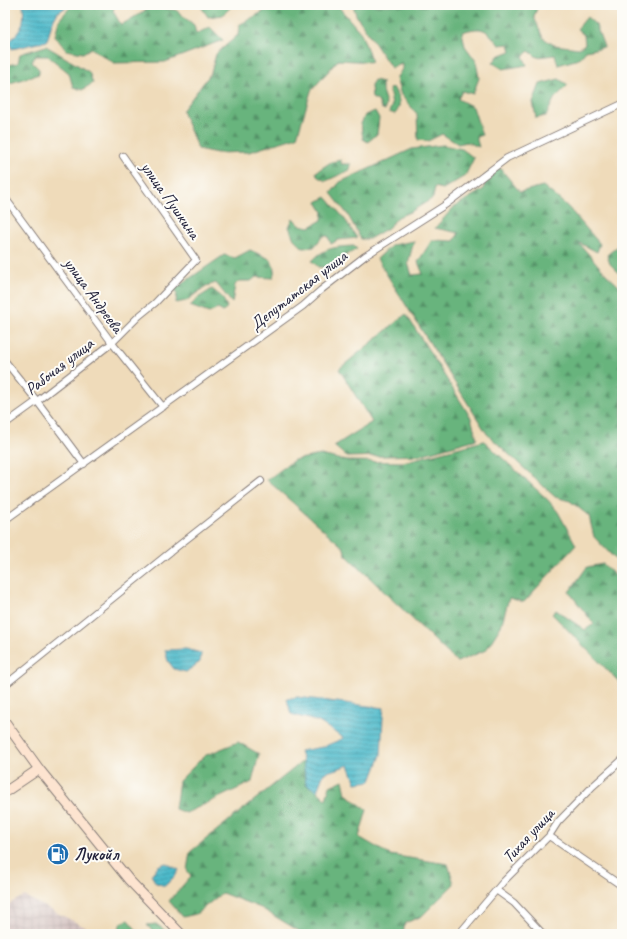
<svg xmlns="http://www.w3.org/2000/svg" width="627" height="939" font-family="Caveat,sans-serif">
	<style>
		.industrial { fill: url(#industrial-grid) }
		.forest { fill: url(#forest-firs); stroke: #456b5c }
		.water { fill: url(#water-rules); stroke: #386e82 }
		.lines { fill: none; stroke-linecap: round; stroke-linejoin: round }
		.street-casing { stroke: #887e7a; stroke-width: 8 }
		.secondary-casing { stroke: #887e7a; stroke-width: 11 }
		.street { stroke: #fff; stroke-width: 6 }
		.secondary { stroke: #fde4d0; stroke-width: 9 }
		.labels { text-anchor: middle; stroke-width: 4; stroke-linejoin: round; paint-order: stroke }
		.street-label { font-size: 17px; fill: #22223b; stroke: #fdfcf7 }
		.poi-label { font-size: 17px; font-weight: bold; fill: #22223b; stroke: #fdfcf7; text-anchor: start }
	</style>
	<defs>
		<pattern id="industrial-grid" width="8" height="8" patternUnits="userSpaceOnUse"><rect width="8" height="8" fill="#d1bfbe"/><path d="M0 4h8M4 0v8" fill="none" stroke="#b3a4a4"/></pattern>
		<pattern id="forest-firs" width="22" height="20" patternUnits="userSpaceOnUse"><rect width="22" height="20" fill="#68b47d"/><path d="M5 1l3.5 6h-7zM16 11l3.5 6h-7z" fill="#559268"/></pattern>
		<pattern id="water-rules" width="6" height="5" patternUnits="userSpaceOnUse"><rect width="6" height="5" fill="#4ebaca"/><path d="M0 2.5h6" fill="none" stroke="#4097a5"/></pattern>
	</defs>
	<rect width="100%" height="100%" fill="#fdfcf7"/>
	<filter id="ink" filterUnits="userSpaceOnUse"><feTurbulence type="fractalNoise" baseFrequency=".025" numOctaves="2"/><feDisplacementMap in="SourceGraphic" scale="8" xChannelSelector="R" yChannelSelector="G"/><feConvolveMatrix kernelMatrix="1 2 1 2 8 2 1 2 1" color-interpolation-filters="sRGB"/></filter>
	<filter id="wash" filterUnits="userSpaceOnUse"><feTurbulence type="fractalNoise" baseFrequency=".012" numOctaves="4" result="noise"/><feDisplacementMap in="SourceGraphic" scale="16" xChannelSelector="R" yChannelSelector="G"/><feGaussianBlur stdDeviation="0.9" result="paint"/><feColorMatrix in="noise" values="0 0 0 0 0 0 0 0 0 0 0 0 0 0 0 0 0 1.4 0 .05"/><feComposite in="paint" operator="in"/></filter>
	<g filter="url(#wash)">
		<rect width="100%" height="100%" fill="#efdbba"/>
		<path class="industrial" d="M24,896L89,929L87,934H5V906Z"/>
		<path class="forest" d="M72,5H115L113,11L121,25L151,7L176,10L194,25L196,34L210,27L223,40L165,62L114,63L91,48L83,53L66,50L55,36L59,20Z
			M200,5H253L252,7L233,5L223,15L208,17Z
			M275,5H337L361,33L372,62L338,60L311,91L297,137L249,152L217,153L198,149L182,111L211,73L216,54L238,35L239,25Z
			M353,5H538L534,17L543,38L554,45L579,48L585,44L584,35L577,29L587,17L596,25L604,47L586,51L579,59L558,65L555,55L537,57L529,51L523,56L527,65L503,69L493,63L498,56L511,51L509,44L499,45C486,28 482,26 462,32L465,46L476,61L479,78L473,94L462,91L458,99L473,107L482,135L476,137L479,147L467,142L458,144L442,134L428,141L418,140L417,114L401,95L396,79L402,69V64L391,68L356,15Z
			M46,46L89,72L93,83L82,90L73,87L69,73L48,56H35L32,62L39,69V74L10,83L5,78V68L8,65L18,63L20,54Z
			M559,79L568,85L554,99L546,116L536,118L533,102L540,84Z
			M374,80L382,82V91L386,103L385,110L381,108L378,101L372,98L371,86Z
			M393,87C398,96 403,105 395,114L389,112L392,105L389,89Z
			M375,111L379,118L377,134L368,142L363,139L361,124L365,115Z
			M443,145L462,149L474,158L465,176L443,189L435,187L433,198L412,211L398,217L388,228L369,239H361L348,215L331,193L340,182L412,149Z
			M341,160V164H351L350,170L326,181L318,177L316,172L331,162Z
			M500,168L520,192L543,186L567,206L600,244L597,252L578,242L605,273L622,289V566L594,537L589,516L570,501L555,497L487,434L377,259L392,245L414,241L408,263L412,275L423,274L418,262L432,240L454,241L459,233L435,228L454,207L484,189L485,176Z
			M326,197L344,218L357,238L338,240L331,244L328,236H323L314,247L303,248L294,239L289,227L293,218L299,225L310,227L322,220L323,212L317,202Z
			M622,245V276L610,264L607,255L618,246Z
			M354,246L357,249L326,267H318L312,261C325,247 336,247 354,246Z
			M250,250L270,259L275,268L273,278L256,277L251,281H239L235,285L232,303L216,283L206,286L186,301L176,303L177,293L174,289L224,255L235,258Z
			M212,289L222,297L227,307L223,312L218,309L209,313L190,306L198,298Z
			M406,314L471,418L477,439L420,455L347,457L334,446L372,422L339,369Z
			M484,441L548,500L558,512L576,545L524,602L509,598L501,626L486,650L457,662L345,554L344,548L267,480L294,460L321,455L347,461L403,462Z
			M603,564L622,582V685L552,614L556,610L585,630L594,624L569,592L587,567Z
			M238,742L259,754L252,782L186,813L175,809L179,781L204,756Z
			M303,761L306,784L317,791L326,799L330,786L343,780L346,794L367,810L359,837L390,855L448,864L454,884L422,916L405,923L403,934H304L261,908L222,893L196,914L183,917L169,901L191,876L187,870L190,852Z
			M128,920L140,934H122L118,930L121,923Z
			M156,924L170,934H155L147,925Z"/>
		<path class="water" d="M23,5H67V7L58,12L52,23L47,41L12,49L9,42C22,29 25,24 23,5Z
			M186,649L201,653L200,662L186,672L174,669L168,661L165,650Z
			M297,697L384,708L383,717L381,755L371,781L356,783L349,765L324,773L317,791L306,784L303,761L300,751L323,747L344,738L319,722L291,714L287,699Z
			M166,863L179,870L176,875L165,886L156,883L151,875L158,866Z"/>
	</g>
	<g filter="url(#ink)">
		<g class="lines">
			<g class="street-casing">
				<path id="street" d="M6,199L112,343L163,407
					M5,361L37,401L84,464
					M5,424L37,401L112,343L139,316L155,303L196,260L123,156
					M5,520L303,306L321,290L365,256L445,205L507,158L622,104
					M5,685L174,549L261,481
					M549,836L622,886
					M496,890L514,903L543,934
					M459,934L503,882L549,836L558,822L593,786L622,760"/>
			</g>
			<g class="secondary-casing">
				<path id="secondary" d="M5,722L39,769L129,880L181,934
					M5,792L39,769"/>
			</g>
			<use href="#street" class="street"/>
			<use href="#secondary" class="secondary"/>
		</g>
	</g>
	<defs>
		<g id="fuel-disc" transform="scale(1.15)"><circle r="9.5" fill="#1f6fb2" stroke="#fdfcf7"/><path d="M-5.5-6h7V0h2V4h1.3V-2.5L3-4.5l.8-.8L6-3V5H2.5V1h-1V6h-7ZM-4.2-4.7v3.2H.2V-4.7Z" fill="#fff"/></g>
	</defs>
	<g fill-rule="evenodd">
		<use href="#fuel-disc" x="58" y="854"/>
	</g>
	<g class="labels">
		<g class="street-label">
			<text transform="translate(171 200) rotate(55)" y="6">улица Пушкина</text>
			<text transform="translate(298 290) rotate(-38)" y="6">Депутатская улица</text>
			<text transform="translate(94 295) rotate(54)" y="6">улица Андреева</text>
			<text transform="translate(59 366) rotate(-38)" y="6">Рабочая улица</text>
			<text transform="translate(528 835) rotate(-47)" y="6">Тихая улица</text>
		</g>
		<g class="poi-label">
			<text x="74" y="860">Лукойл</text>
		</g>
	</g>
	<rect width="627" height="939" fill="none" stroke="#fdfcf7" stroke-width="20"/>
</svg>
